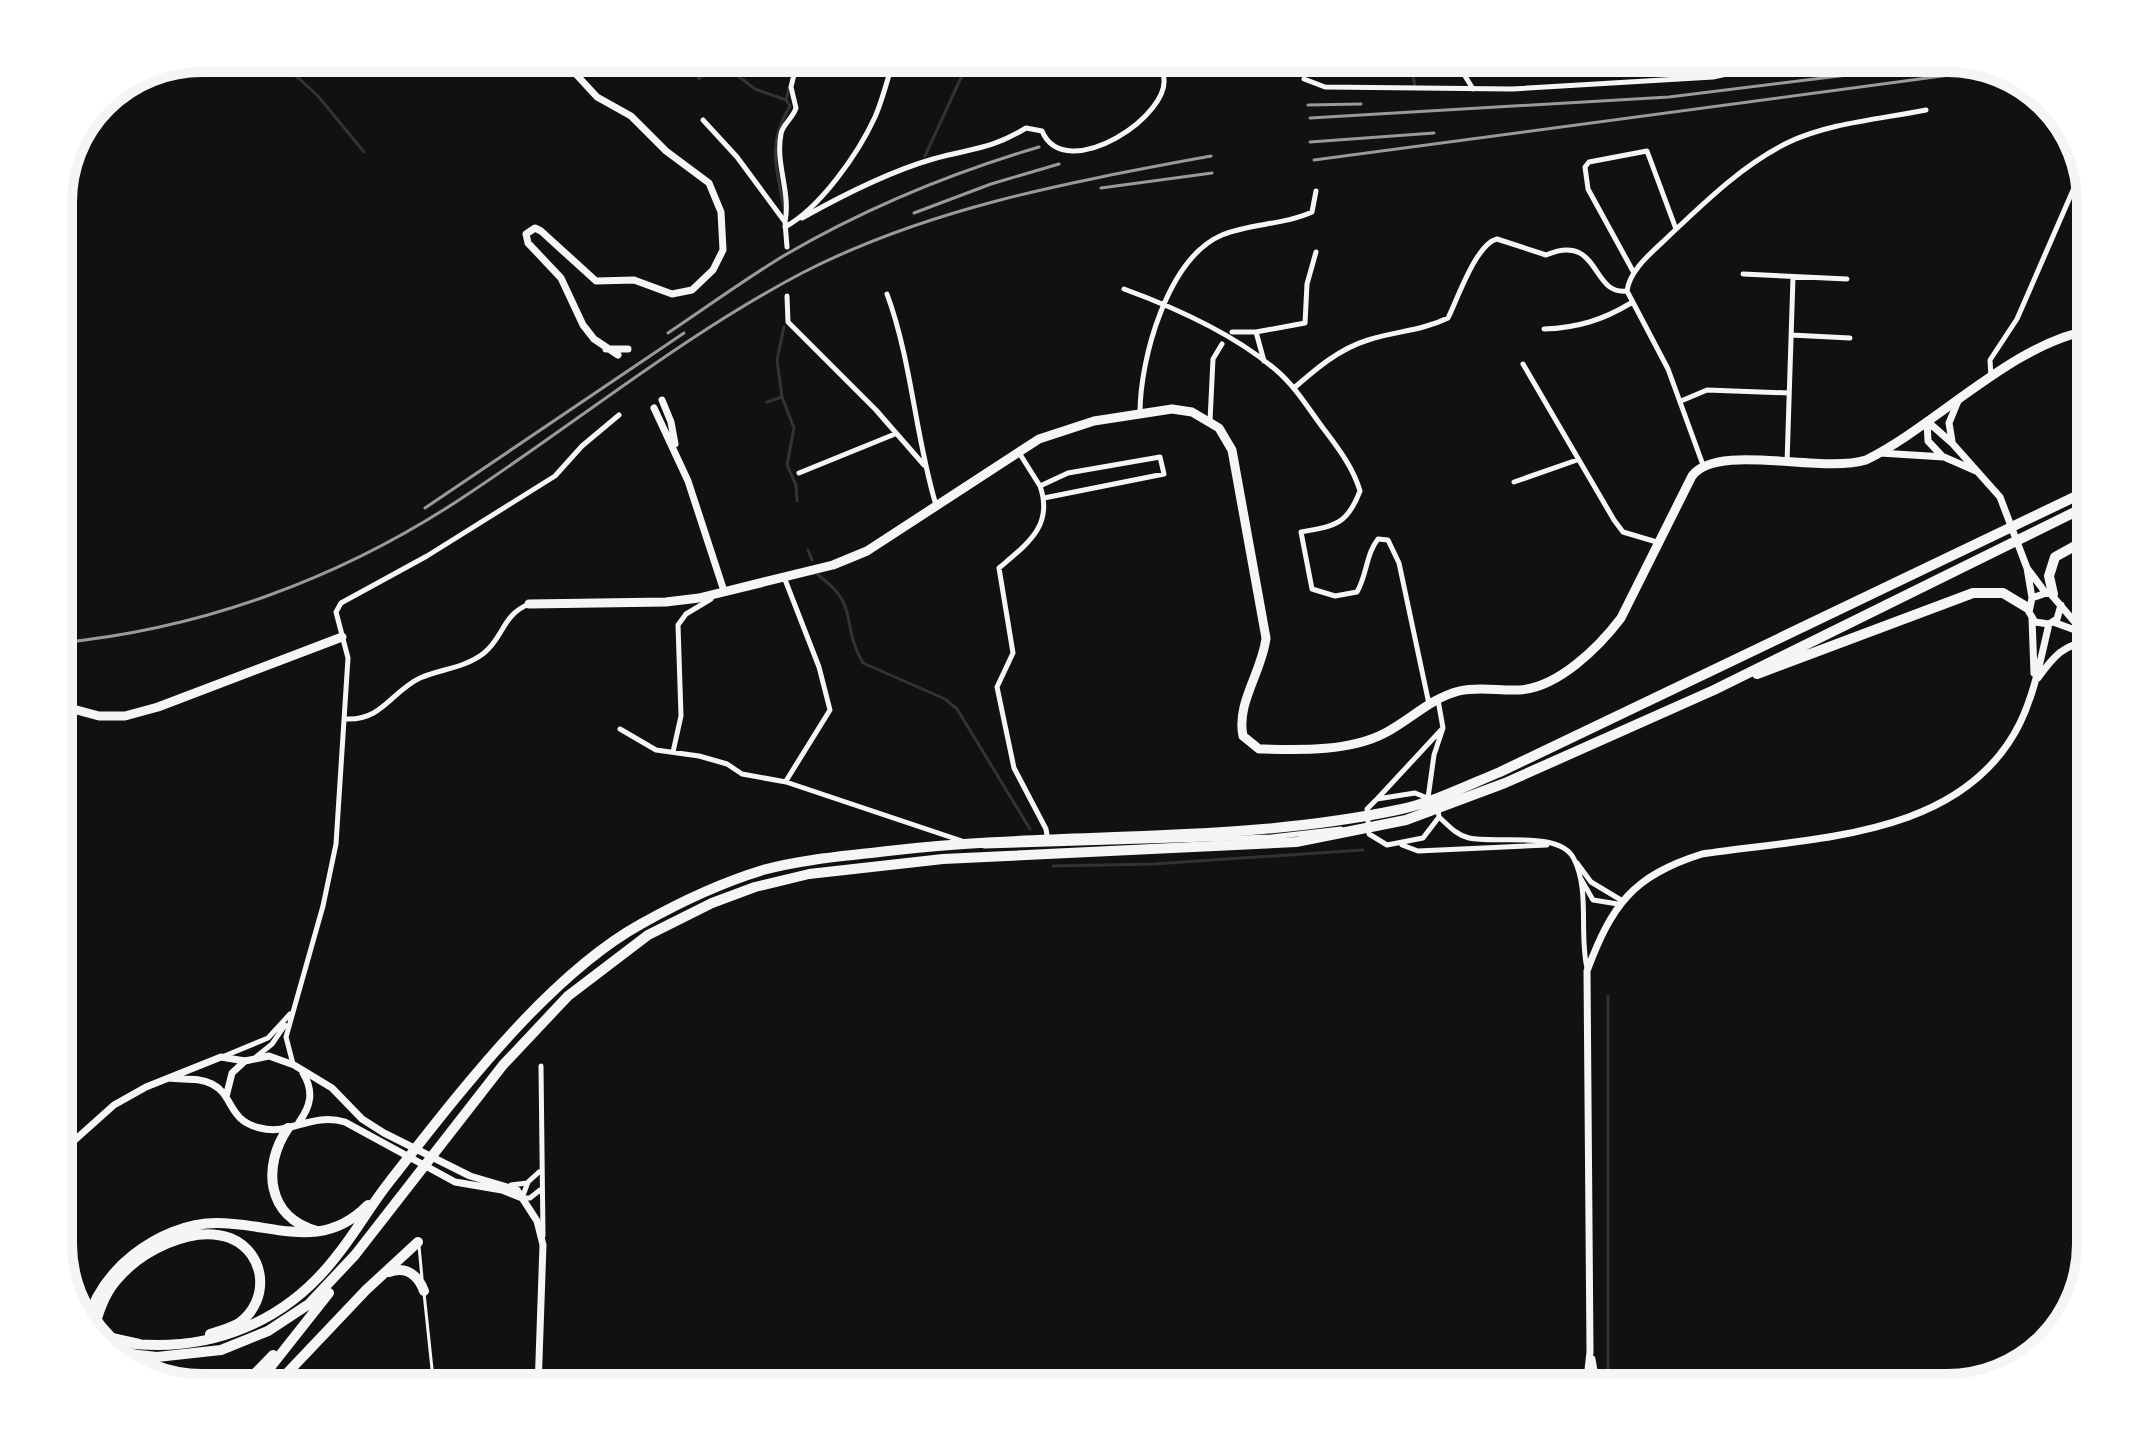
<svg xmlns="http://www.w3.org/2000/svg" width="2149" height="1446" font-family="Karla,sans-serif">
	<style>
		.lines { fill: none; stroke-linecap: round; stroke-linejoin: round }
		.stream { stroke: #333; stroke-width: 3 }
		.service { stroke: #f5f5f5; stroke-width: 3 }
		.minor { stroke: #f5f5f5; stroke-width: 5 }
		.tertiary { stroke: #f5f5f5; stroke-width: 7 }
		.primary { stroke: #f5f5f5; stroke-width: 9 }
		.motorway { stroke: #f5f5f5; stroke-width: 10 }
		.rail { stroke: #9a9a9a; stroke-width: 3 }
		.rim { fill: none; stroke: #f5f5f5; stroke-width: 10 }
	</style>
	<rect width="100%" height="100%" fill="#111"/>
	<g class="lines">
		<path class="stream" d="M265,58L292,72L318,96L364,152
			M692,58L699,79L720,62L755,89L786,100
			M1406,58L1411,65L1415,87
			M298,78L306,58
			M925,156L970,58
			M784,208C776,167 767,144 790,106L786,100L789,88
			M784,327L777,360L782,397L794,428L787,465L796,485L797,501
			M767,402L782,397
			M808,550L812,560
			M818,575C861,606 840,624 863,663L945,699L957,709L1030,829
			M1053,866L1153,864L1363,850
			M1608,1371V996"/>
		<path class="service" d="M419,1246L422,1278
			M424,1293L434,1388"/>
		<path class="minor" d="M1454,58L1473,89
			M1304,79L1325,87L1512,89L1713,77L1800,58
			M703,120L737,157L785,222L787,247
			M802,218C843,195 888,172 933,159C972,148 990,150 1026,128L1042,131C1065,186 1176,114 1163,74L1143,71L1127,58
			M785,222C791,192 775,164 781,134C782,125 793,118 796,108L791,87L798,58
			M785,227C820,208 858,154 875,117C883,99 888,77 894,58
			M1634,273L1588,189L1585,167L1589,162L1647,151L1676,229
			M1743,274L1847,279
			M1124,289C1176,308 1234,334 1276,370C1295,386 1308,408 1323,428C1338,448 1353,467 1360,491C1347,525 1335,526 1301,532L1312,589L1335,596L1357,592C1367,575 1366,554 1378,539L1388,540L1399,563L1429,704
			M1627,291L1668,369L1703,465
			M887,294C912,362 915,436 936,505
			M787,296L788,322L876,410L924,465
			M1544,329C1577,328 1603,320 1631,303
			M1232,332H1256
			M1791,335L1850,338
			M1264,361L1256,332L1305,323L1307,284L1316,252
			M1523,364L1614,520L1623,532L1660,543
			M1991,378L1990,360L2017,319L2077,181L2079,152
			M1294,388C1317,368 1339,349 1368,340C1396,331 1421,331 1448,318C1458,298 1476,244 1497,239L1546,255C1601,232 1590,296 1627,291C1630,268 1655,250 1671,234C1707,200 1743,165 1787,143C1828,123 1881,119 1926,110
			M1681,401L1707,390L1789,393
			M1140,413C1140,358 1168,258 1222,235C1251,223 1284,225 1312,212L1316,191
			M1210,421L1213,359L1222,344
			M1018,451L1040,486L1068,473L1160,457L1164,474L1044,498
			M1787,463L1793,277
			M799,473L895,434
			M1514,482L1577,460
			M1040,486C1054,526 1027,544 999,568L1013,653L997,687L1014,768L1046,829L1048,841
			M784,577L819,667L830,710L786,781
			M58,600L66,602L67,618L58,624
			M346,719C382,721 392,691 420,678C441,669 465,668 484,653C504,637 502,615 529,604
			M620,729L656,750L699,756L727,764L742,774L786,782L962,841
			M673,752L681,716L678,625L686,614L711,599
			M1415,793L1437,802L1439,817L1423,838L1387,845L1369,834L1367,809L1377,799Z
			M1378,798L1442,729
			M1428,798L1434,755L1443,728L1438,700
			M1439,817C1448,825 1456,835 1469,838C1495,844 1560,830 1574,859C1590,891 1579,934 1587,968
			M1402,845L1418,851L1547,845
			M984,846L1271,837L1341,829
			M1577,863L1591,882L1621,900
			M1581,879L1593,900L1618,904
			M222,1057L268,1038L290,1014
			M256,1057L272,1044L285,1025
			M293,1064L286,1037L323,906L336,844L348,658L336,612L341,603L427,556L555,476L582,446L619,415
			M541,1066L543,1236
			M511,1185L527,1183
			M522,1198L528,1182L539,1172
			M522,1198H530L540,1190"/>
		<path class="tertiary" d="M561,58L597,97L631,116L666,151L709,183L721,212L723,250L713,270L692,290L672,294L634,280L596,281L541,231L535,228L526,234L528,243L561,278L583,325L594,339L618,355
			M606,349H628
			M662,400L671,422L675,444
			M654,408L688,481L724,591
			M1927,421L1952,443L2000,497L2027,568L2032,598
			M1927,422L1928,441L1942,456
			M1952,441L1949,423L1958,401
			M1880,453L1944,457L1976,471
			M2027,568L2045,592
			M2061,605L2057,619L2049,624L2035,622L2029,612L2032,598L2049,592L2085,634
			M2032,618L2034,673
			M2053,622L2086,634
			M2038,678C2053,657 2064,643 2091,642
			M169,1078C183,1080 198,1077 212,1084C234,1095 227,1120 260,1128C290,1136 311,1112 345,1122L455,1182L502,1190L522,1198
			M226,1097L232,1073L245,1061
			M299,1122C311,1106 314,1091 303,1073
			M58,1155L114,1105L146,1087L221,1057L245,1061L269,1056L294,1065L332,1088L362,1119L384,1133L470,1176L517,1190L537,1221L543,1245L538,1388
			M1592,1359L1597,1388
			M1586,1388L1590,1352L1587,971C1612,905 1632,876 1702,854C1813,837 1963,839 2020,723C2035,692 2041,657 2049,624"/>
		<path class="primary" d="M529,604L666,602L699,598L833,565L867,551L1039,439L1094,421L1172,409L1192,412L1219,428L1232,450L1266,638C1262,672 1236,703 1243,736L1259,749C1299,750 1349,752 1385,733C1410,720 1431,698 1459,691C1479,686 1499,691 1519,690C1558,688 1599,647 1621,618L1692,476C1717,442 1821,474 1866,460C1937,425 2013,343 2091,330
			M58,705L99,716H125L158,707L342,637"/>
		<path class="motorway" d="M2053,594L2049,576L2055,557L2091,537
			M1757,674L1973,593H2003L2028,608
			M288,1128C262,1166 266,1217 317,1231
			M389,1272C406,1266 418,1275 424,1291
			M86,1325C94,1296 109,1274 133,1255C157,1236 187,1223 217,1223C273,1223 321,1253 368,1205
			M93,1332C98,1314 103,1297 115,1282C139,1252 192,1224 230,1238C267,1253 270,1301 239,1323C230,1328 220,1331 210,1334
			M94,1334L139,1344
			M135,1344C214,1351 286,1321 335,1258C355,1234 370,1206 390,1181C456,1097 547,976 641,924C680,902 720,883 763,870C804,859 846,856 888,851C1056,831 1230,845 1397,810C1432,803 1466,786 1500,772L2091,489
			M111,1352L157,1357L221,1350L268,1331L309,1304L355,1255L503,1065L568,996L648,935L712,903L755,887L809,874L943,859L1296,842L1406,820L1505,783L1714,690L2091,504
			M241,1388L273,1355
			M254,1388L329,1293
			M273,1388L366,1290L418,1242"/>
		<path class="rail" d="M1308,105L1361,104
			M1310,118L1669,97L1872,72L1948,58
			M1310,142L1434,133
			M1314,160L1987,70
			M1101,188L1212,173
			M914,213L991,184L1059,164
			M668,333C707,307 745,279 785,255C864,209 951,173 1039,147
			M425,508L684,333
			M58,643C203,629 341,578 462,498C575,424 682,336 802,273C930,207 1071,182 1211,156"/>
	</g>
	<path d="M0 0H2149V1446H0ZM202 72H1947A130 130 0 0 1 2077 202V1244A130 130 0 0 1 1947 1374H202A130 130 0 0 1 72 1244V202A130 130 0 0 1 202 72Z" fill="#fff" fill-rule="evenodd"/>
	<path class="rim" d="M202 72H1947A130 130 0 0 1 2077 202V1244A130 130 0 0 1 1947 1374H202A130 130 0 0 1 72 1244V202A130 130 0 0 1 202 72Z"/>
</svg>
